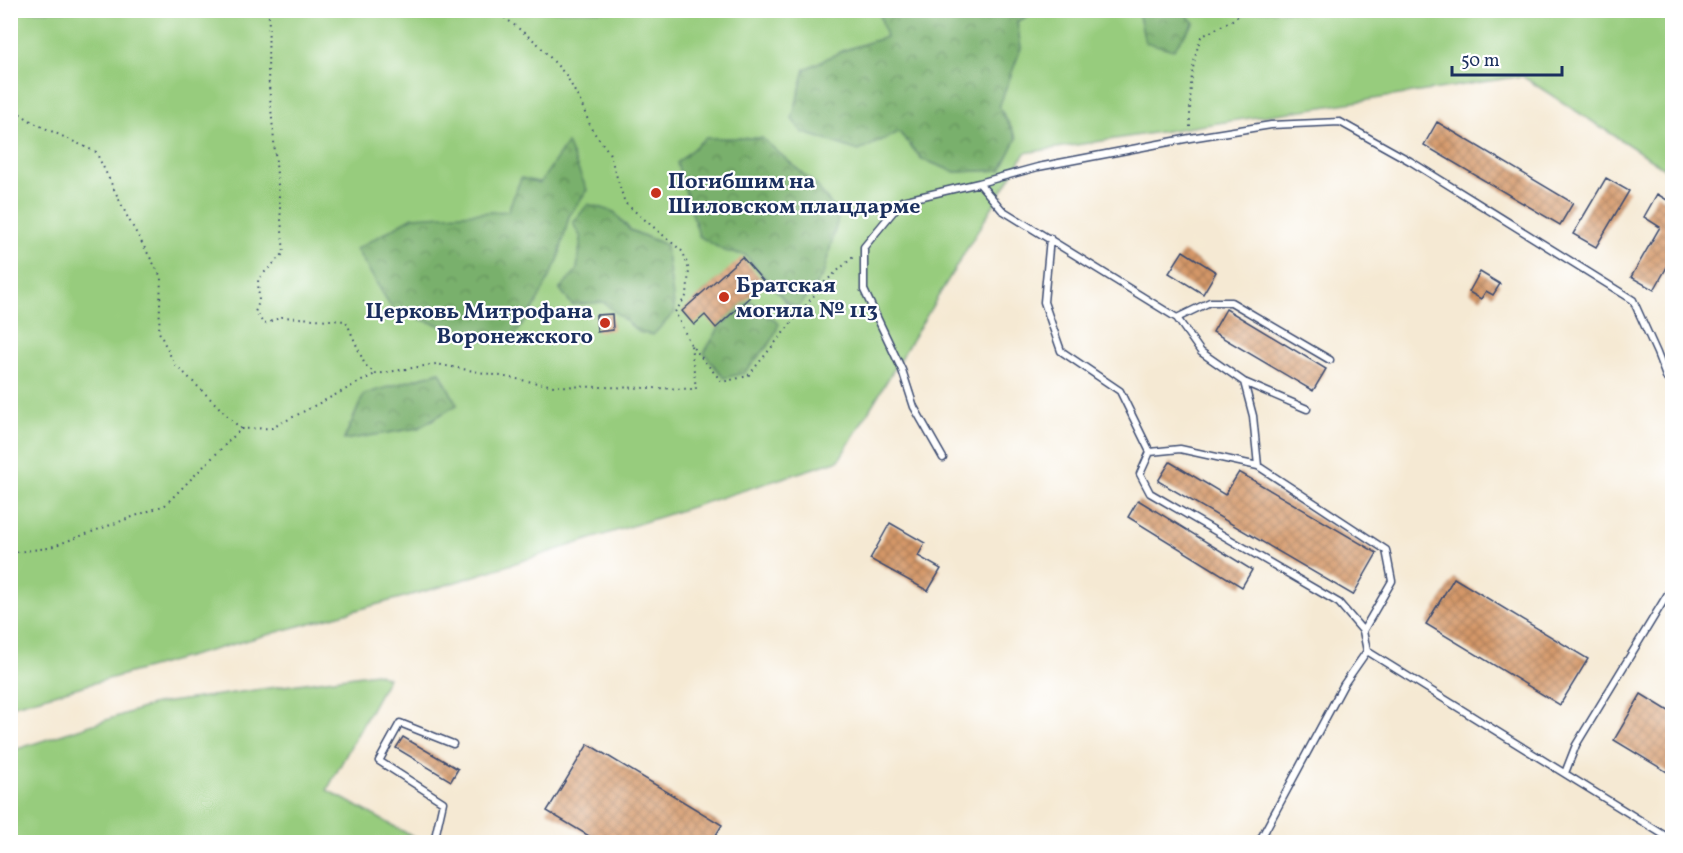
<svg xmlns="http://www.w3.org/2000/svg" width="1683" height="853" font-family="Vollkorn,serif">
	<style>
		.grass { fill: #97cc7d; stroke: #597e6e; stroke-width: 1.5; fill-rule: evenodd }
		.forest { fill: url(#forest-crowns); stroke: #4a7065; stroke-width: 1.5 }
		.building { fill: url(#building-cross-hatch) }
		.lines { fill: none; stroke-linecap: round; stroke-linejoin: round }
		.service-casing { stroke: #3c4b70; stroke-width: 9 }
		.path { stroke: #3c4b70; stroke-width: 2; stroke-dasharray: 1.5 4.5; stroke-linecap: butt }
		.service { stroke: #fff; stroke-width: 6 }
		.poi-dot { fill: #c8321e; stroke: #fff; stroke-width: 2 }
		.labels { text-anchor: middle; stroke-width: 4.5; stroke-linejoin: round; paint-order: stroke }
		.poi-label { font-size: 22px; font-weight: bold; fill: #1b2f5e; stroke: #fff; text-anchor: start }
	</style>
	<defs>
		<pattern id="forest-crowns" width="20" height="18" patternUnits="userSpaceOnUse" patternTransform="scale(1.5)"><rect width="20" height="18" fill="#79b06c"/><path d="M2 6a3 3 0 1 1 6 0M12 15a3 3 0 1 1 6 0" fill="none" stroke="#62905c"/></pattern>
		<pattern id="building-cross-hatch" width="8" height="8" patternUnits="userSpaceOnUse" patternTransform="scale(1.5)"><rect width="8" height="8" fill="#d49767"/><path d="M0 0l8 8M0 8l8-8" fill="none" stroke="#ab7c58"/></pattern>
	</defs>
	<rect width="100%" height="100%" fill="#fff"/>
	<filter id="ink" filterUnits="userSpaceOnUse"><feTurbulence type="fractalNoise" baseFrequency=".0167" numOctaves="2"/><feDisplacementMap in="SourceGraphic" scale="12" xChannelSelector="R" yChannelSelector="G"/><feConvolveMatrix kernelMatrix="1 2 1 2 8 2 1 2 1" color-interpolation-filters="sRGB"/></filter>
	<filter id="wash" filterUnits="userSpaceOnUse"><feTurbulence type="fractalNoise" baseFrequency=".008" numOctaves="4" result="noise"/><feDisplacementMap in="SourceGraphic" scale="24" xChannelSelector="R" yChannelSelector="G"/><feGaussianBlur stdDeviation="1.35" result="paint"/><feColorMatrix in="noise" values="0 0 0 0 0 0 0 0 0 0 0 0 0 0 0 0 0 1.4 0 .05"/><feComposite in="paint" operator="in"/></filter>
	<g filter="url(#wash)">
		<rect width="100%" height="100%" fill="#f5e9d3"/>
		<path class="grass" d="M11,11H879L887,37L842,51L899,132L922,159L955,172L1001,170L1017,138L999,107L1021,48L1017,22L1036,11H1138L1145,42L1194,23L1183,11H1672V173L1522,76L1025,153L839,460L440,587L11,706ZM521,179L587,190L569,216L558,260L508,211ZM614,212L630,230L666,245L639,332L603,301L572,305L560,289L577,270L581,238ZM745,255L799,308L788,304ZM440,372L457,405L418,428L344,439L364,394Z
			M376,673L388,678L327,790L423,842H11V751L155,704Z"/>
		<path class="forest" d="M879,11H1036L1017,22L1021,48L999,107L1017,138L1001,170L955,172L922,159L899,132L859,151L802,132L792,119L805,69L842,51L886,37Z
			M1138,11H1183L1194,23L1173,50L1145,42Z
			M705,138H762L817,186L839,215L823,275L798,308L788,304L745,255L724,251L699,236L677,163Z
			M567,143L587,190L569,216L558,260L535,306L510,343L487,341L393,310L356,249L413,217L508,211L521,178L540,183Z
			M588,204L614,212L630,230L666,245L675,312L653,335L639,332L603,302L572,305L560,289L577,270L581,238L573,223Z
			M750,300L779,324L771,342L744,373L724,378L704,353L719,328Z
			M440,372L457,405L418,428L344,440L364,394Z"/>
		<g id="blocks">
			<path class="building" d="M1437,122L1573,203L1560,225L1424,145Z
				M1606,178L1629,191L1596,247L1573,234Z
				M1657,194L1672,203V258L1654,290L1631,277L1660,227L1644,217Z
				M1183,251L1216,272L1203,294L1169,273Z
				M742,257L765,283L716,328L705,315L694,325L682,311Z
				M1480,272L1500,284L1493,295L1486,291L1481,299L1469,292Z
				M1226,309L1326,369L1313,391L1213,332Z
				M612,314L613,330L597,332L596,315Z
				M1170,462L1225,495L1239,472L1377,553L1353,595L1158,481Z
				M1138,500L1252,570L1242,587L1128,517Z
				M890,523L925,543L918,556L941,569L928,591L870,559Z
				M1454,578L1588,659L1560,705L1426,624Z
				M1641,694L1672,713V775L1614,740Z
				M403,737L458,769L451,781L396,748Z
				M588,744L722,825L712,842H599L547,811Z"/>
		</g>
	</g>
	<g filter="url(#ink)">
		<use href="#blocks" fill-opacity="0" stroke="#3c4b70" stroke-width="1.5"/>
		<g class="lines">
			<g class="service-casing">
				<path id="service" d="M1050,238L1044,302L1061,351L1120,391L1150,452L1180,449L1258,466
					M1177,318L1210,302H1231L1330,360
					M1244,382L1253,416L1258,466L1386,550L1392,581L1363,631L1367,651
					M1307,409L1244,382L1201,352L1177,318L1002,210L979,183L1038,167L1190,138L1271,125L1340,122L1410,161L1633,300L1657,353L1667,379L1672,383
					M1150,452L1140,474L1150,493L1339,603L1363,631
					M943,458L914,407L902,370L864,290V247L902,201L979,183
					M1565,773L1576,745L1672,587
					M434,842L443,802L379,761L400,723L453,744
					M1259,842L1344,684L1367,651L1672,840"/>
			</g>
			<path class="path" d="M269,10L268,74L284,253L258,279L259,302L255,312L264,324L282,317L346,321L365,365L376,374L436,364L554,386L696,389L691,345
				M495,10L537,43L566,75L581,103L592,130L609,152L625,203L683,252L689,270L687,295L675,312L691,345L722,382L748,376L825,282L853,257
				M10,18L19,10
				M10,107L34,123L96,152L128,218L161,277L159,332L174,363L241,429L165,505L48,548L10,553
				M1190,127C1190,94 1190,68 1201,37L1234,19L1246,10
				M241,429L272,428L375,374"/>
			<use href="#service" class="service"/>
		</g>
	</g>
	<g class="poi-dot">
		<circle cx="656" cy="193" r="6"/>
		<circle cx="724" cy="297" r="6"/>
		<circle cx="605" cy="323" r="6"/>
	</g>
	<g class="labels">
		<g class="poi-label">
			<text x="668" y="188">Погибшим на<tspan x="668" dy="25">Шиловском плацдарме</tspan></text>
			<text x="736" y="292">Братская<tspan x="736" dy="25">могила № 113</tspan></text>
			<text x="593" y="318" text-anchor="end">Церковь Митрофана<tspan x="593" dy="25">Воронежского</tspan></text>
		</g>
	</g>
	<rect width="1683" height="853" fill="none" stroke="#fff" stroke-width="36"/>
	<path d="M1452 66v9h110v-9" fill="none" stroke="#1b2f5e" stroke-width="3"/>
	<text x="1461" y="66" font-size="18" fill="#1b2f5e" stroke="#ffffff" stroke-width="4.5" paint-order="stroke">50 m</text>
</svg>
